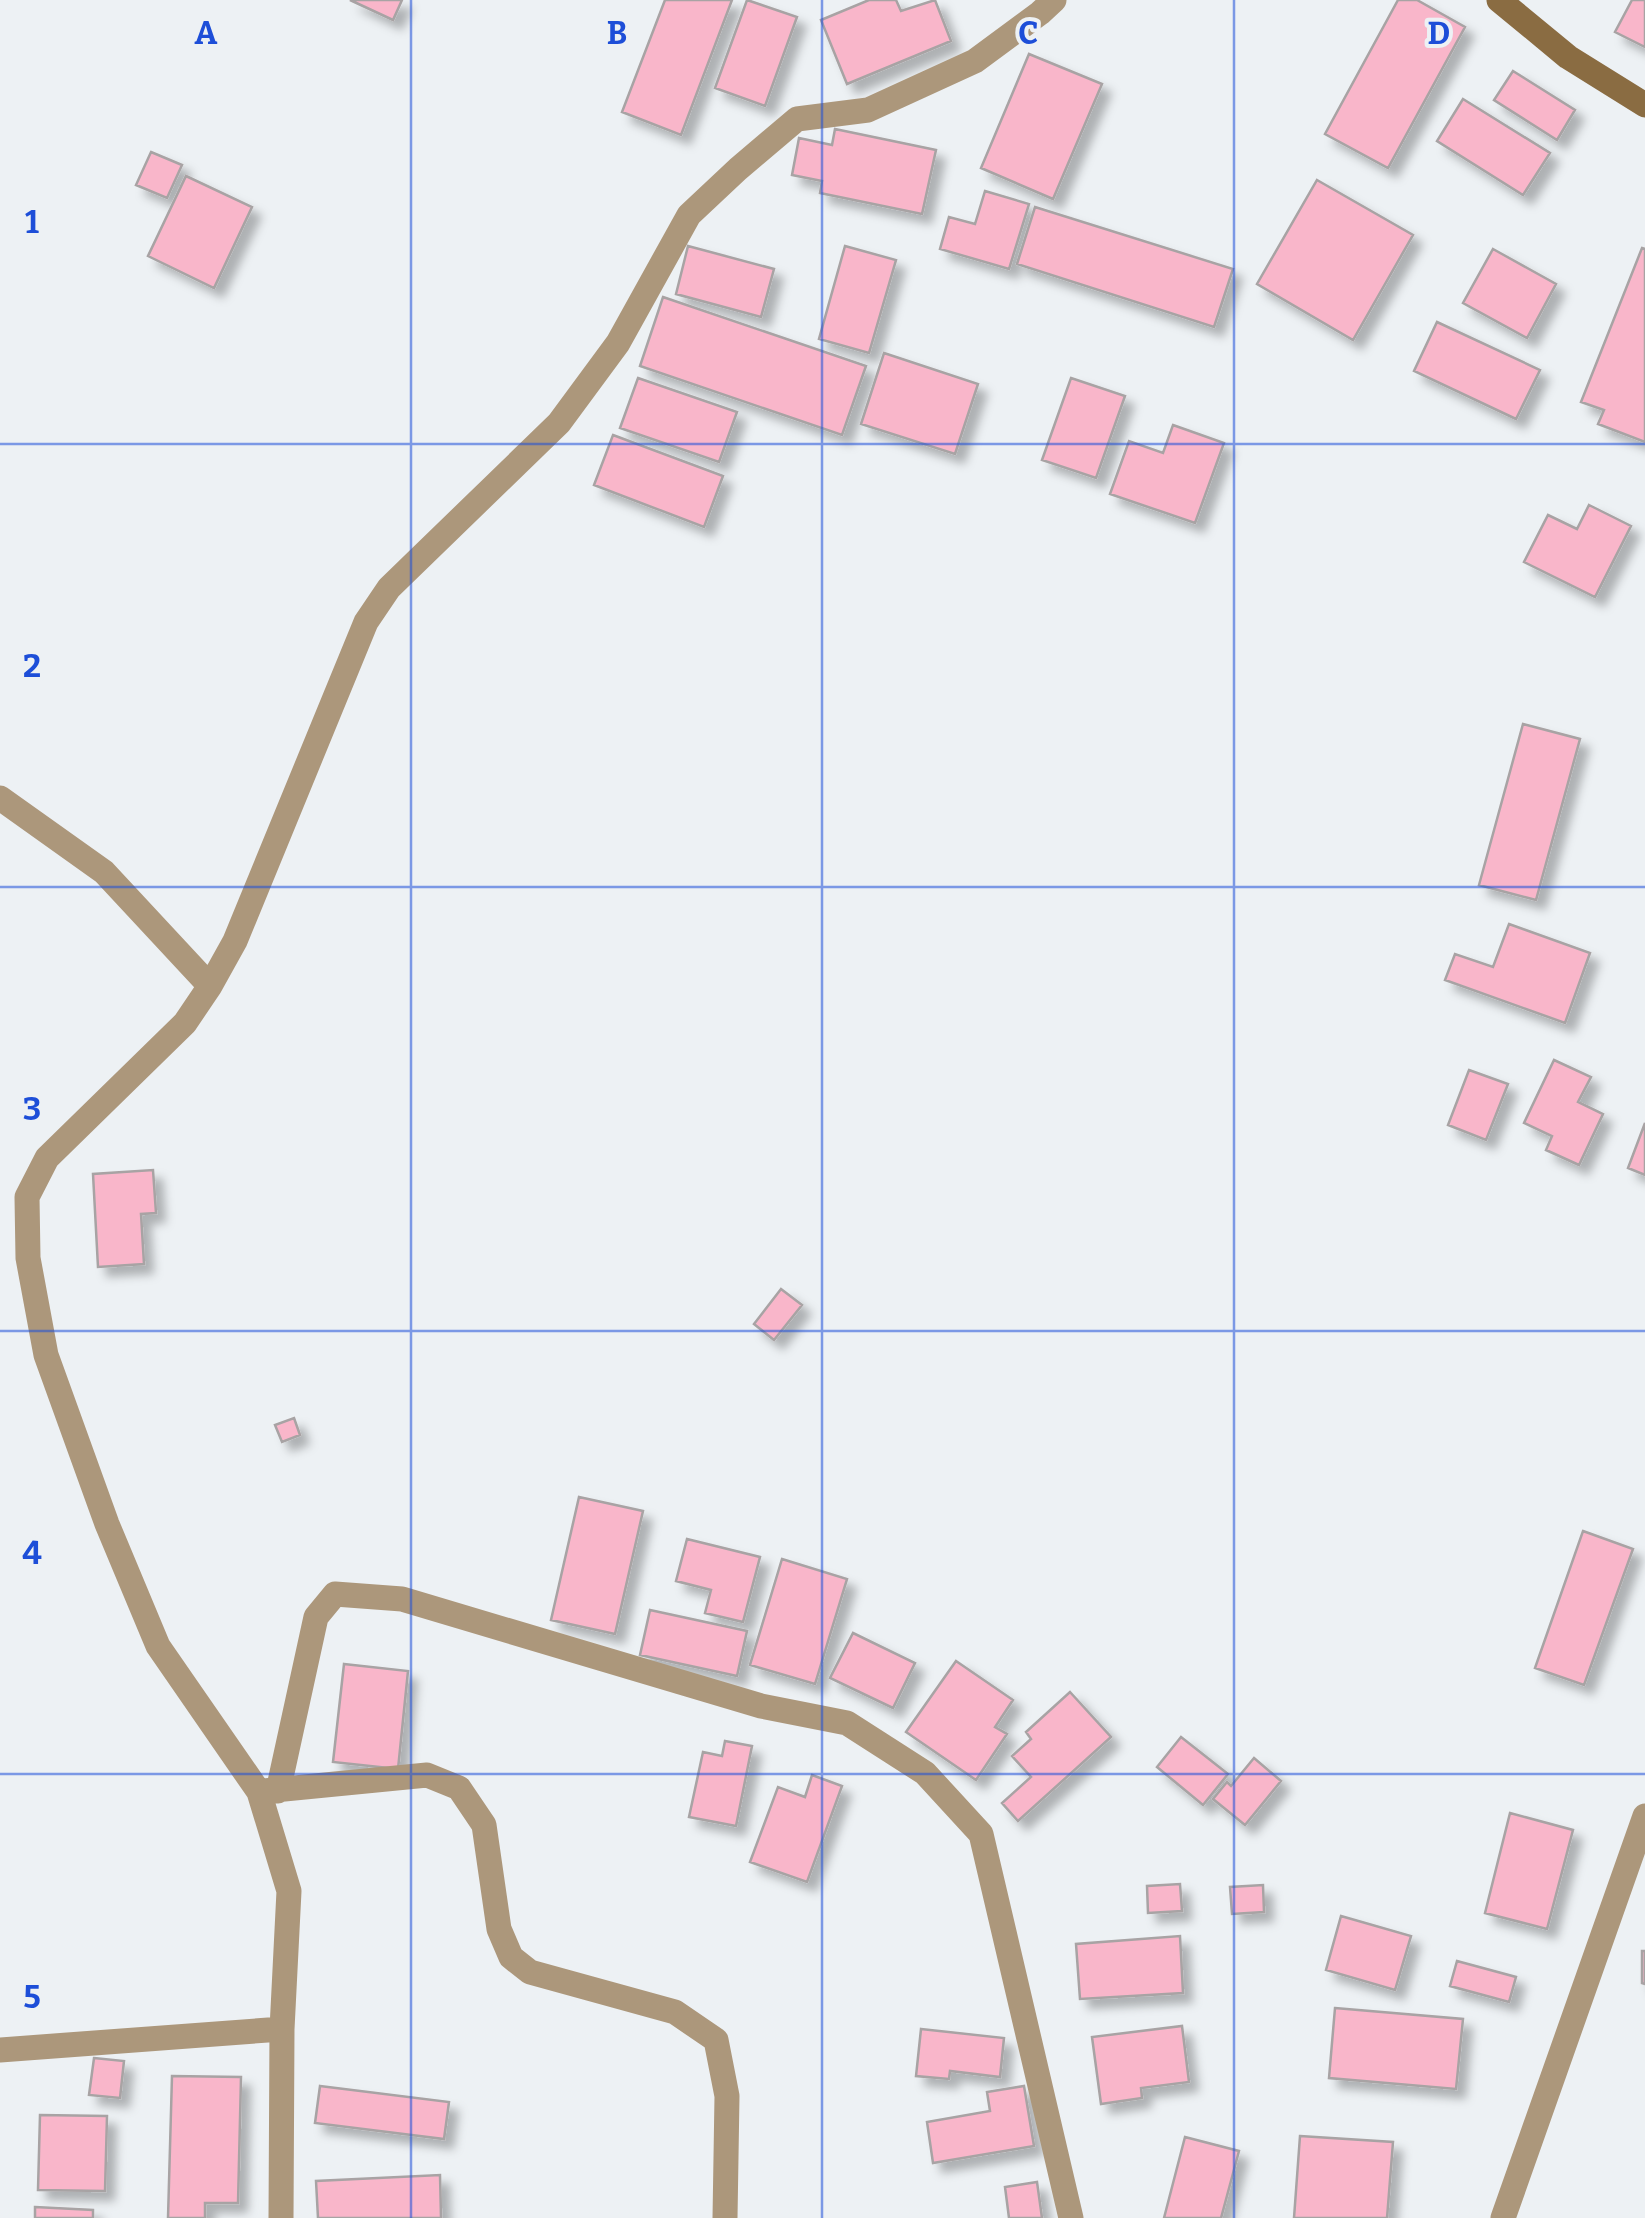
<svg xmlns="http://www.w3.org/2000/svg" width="1645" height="2218" font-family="Bitter,serif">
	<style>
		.building { fill: #f9b6ca; stroke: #a8a3a4; stroke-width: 2.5; filter: url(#shadow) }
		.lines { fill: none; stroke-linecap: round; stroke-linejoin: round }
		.minor { stroke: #ac977b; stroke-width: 25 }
		.tertiary { stroke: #ac977b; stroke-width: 25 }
		.secondary { stroke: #8a6c42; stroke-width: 25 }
		.grid { fill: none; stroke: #1d4ed8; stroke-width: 2.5; stroke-opacity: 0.55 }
		.grid-label { font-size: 32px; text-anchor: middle; font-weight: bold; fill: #1d4ed8; stroke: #edf1f4; stroke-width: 8; stroke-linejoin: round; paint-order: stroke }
	</style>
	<defs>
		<filter id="shadow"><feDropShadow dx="9" dy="9" stdDeviation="5" flood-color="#0004"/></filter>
	</defs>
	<rect width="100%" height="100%" fill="#edf1f4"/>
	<path class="building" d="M350,0H402L393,20Z
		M665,0H732L681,135L622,112Z
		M747,0L797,17L765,106L715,88Z
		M869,0H896L901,11L935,0L951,41L847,84L821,20Z
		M1398,0H1417L1465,27L1388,168L1325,134Z
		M1632,0H1645V47L1615,32Z
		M1029,54L1102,84L1053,199L981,168Z
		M1513,71L1575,110L1557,140L1494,100Z
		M1463,99L1550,153L1523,195L1437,141Z
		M835,129L936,150L922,214L820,193L822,181L792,175L799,138L832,145Z
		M151,152L182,165L167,198L136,185Z
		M186,176L252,207L214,288L148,256Z
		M1317,180L1413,235L1353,340L1257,284Z
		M985,191L1029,204L1009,269L940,249L949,217L975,224Z
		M1035,207L1233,269L1214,327L1017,264Z
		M688,246L774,269L761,317L676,294Z
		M845,246L896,260L869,353L819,339Z
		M1642,248L1645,249V442L1598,424L1604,410L1581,402Z
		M1493,249L1556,284L1527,338L1463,303Z
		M663,297L866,366L842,435L640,366Z
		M1437,322L1540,370L1516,419L1414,371Z
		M884,353L978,384L955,454L861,424Z
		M638,378L737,412L719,462L620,428Z
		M1071,378L1125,396L1096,478L1042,460Z
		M1173,425L1224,443L1195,523L1110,494L1129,441L1163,453Z
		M613,435L723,476L704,527L594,485Z
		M1589,505L1631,526L1595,597L1524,562L1548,515L1577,529Z
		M1523,724L1580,739L1536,900L1479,885Z
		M1509,924L1590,953L1565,1023L1445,980L1455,954L1493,967Z
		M1554,1060L1591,1077L1578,1102L1603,1114L1579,1165L1546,1150L1552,1136L1524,1123Z
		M1469,1070L1508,1084L1486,1140L1448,1125Z
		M1645,1123V1175L1628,1168Z
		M153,1170L156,1213L141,1214L144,1264L98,1267L93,1174Z
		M781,1289L802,1305L774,1340L754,1324Z
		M294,1418L300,1435L282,1442L275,1425Z
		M579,1497L643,1511L615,1634L551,1620Z
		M1583,1531L1633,1549L1584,1685L1535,1668Z
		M687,1539L760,1557L743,1622L705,1613L711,1590L676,1581Z
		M782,1559L847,1579L815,1684L750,1665Z
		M650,1610L747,1631L737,1676L640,1655Z
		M853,1633L915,1663L893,1708L830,1678Z
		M956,1661L1013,1700L995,1727L1007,1734L976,1780L906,1732Z
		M344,1664L408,1671L398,1769L333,1762Z
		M1070,1692L1111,1737L1018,1821L1002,1803L1031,1777L1012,1756L1031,1739L1026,1732Z
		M1181,1737L1228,1774L1203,1805L1157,1767Z
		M725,1741L752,1746L736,1826L689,1817L703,1752L722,1756Z
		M1254,1758L1281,1781L1245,1825L1213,1799L1227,1782L1231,1786Z
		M812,1775L842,1786L807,1882L750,1862L778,1787L805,1797Z
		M1510,1813L1573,1830L1547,1929L1485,1913Z
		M1180,1884L1182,1911L1148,1913L1147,1886Z
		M1263,1885L1264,1912L1232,1914L1230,1887Z
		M1341,1916L1411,1936L1395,1990L1326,1970Z
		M1180,1936L1183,1993L1080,1999L1076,1944Z
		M1642,1951H1645V1984L1642,1983Z
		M1457,1961L1516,1977L1509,2002L1450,1986Z
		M1335,2008L1463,2019L1456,2089L1329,2078Z
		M1182,2026L1189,2082L1141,2088L1142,2098L1101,2104L1092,2037Z
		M921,2029L1004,2038L1000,2077L950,2071L949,2079L916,2076Z
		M94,2058L124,2061L120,2098L89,2095Z
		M172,2076L241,2077L238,2203H205V2218H168Z
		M320,2086L449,2102L444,2139L315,2123Z
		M1024,2086L1034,2146L933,2163L927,2122L990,2111L987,2092Z
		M40,2115L107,2116L105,2191L38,2190Z
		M1300,2136L1393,2142L1387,2218H1294Z
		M1185,2137L1239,2151L1221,2218H1164Z
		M440,2175L441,2218H318L316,2181Z
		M1037,2182L1042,2218H1009L1005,2187Z
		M35,2207L93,2210V2218H35Z"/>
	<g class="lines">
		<path class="minor" d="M0,798L104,872L210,986
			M264,1791L427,1775L459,1788L484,1825L499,1929L511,1957L530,1972L675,2012L716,2040L727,2096L725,2218
			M278,1791L316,1617L335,1594L402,1599L761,1706L847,1723L925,1773L981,1834L1071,2218
			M0,2050L282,2029
			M281,2218L282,2029L289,1891L259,1792L158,1646L107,1524L46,1355L28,1258L27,1197L47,1158L185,1023L210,986L235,941L366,622L389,588L559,423L618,343L689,215L738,169L797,119L868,110L975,61L1040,13L1054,0"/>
		<path class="tertiary" d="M1503,2218L1645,1816"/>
		<path class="secondary" d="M1499,0L1568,57L1645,105"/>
	</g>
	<path class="grid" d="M411,0V2218M822,0V2218M1234,0V2218M0,444H1645M0,887H1645M0,1331H1645M0,1774H1645"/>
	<g class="grid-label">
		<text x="206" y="44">A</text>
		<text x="617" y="44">B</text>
		<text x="1028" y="44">C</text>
		<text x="1439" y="44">D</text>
		<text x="32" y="233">1</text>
		<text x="32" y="677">2</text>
		<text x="32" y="1120">3</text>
		<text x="32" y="1564">4</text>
		<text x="32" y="2008">5</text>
	</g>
</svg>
